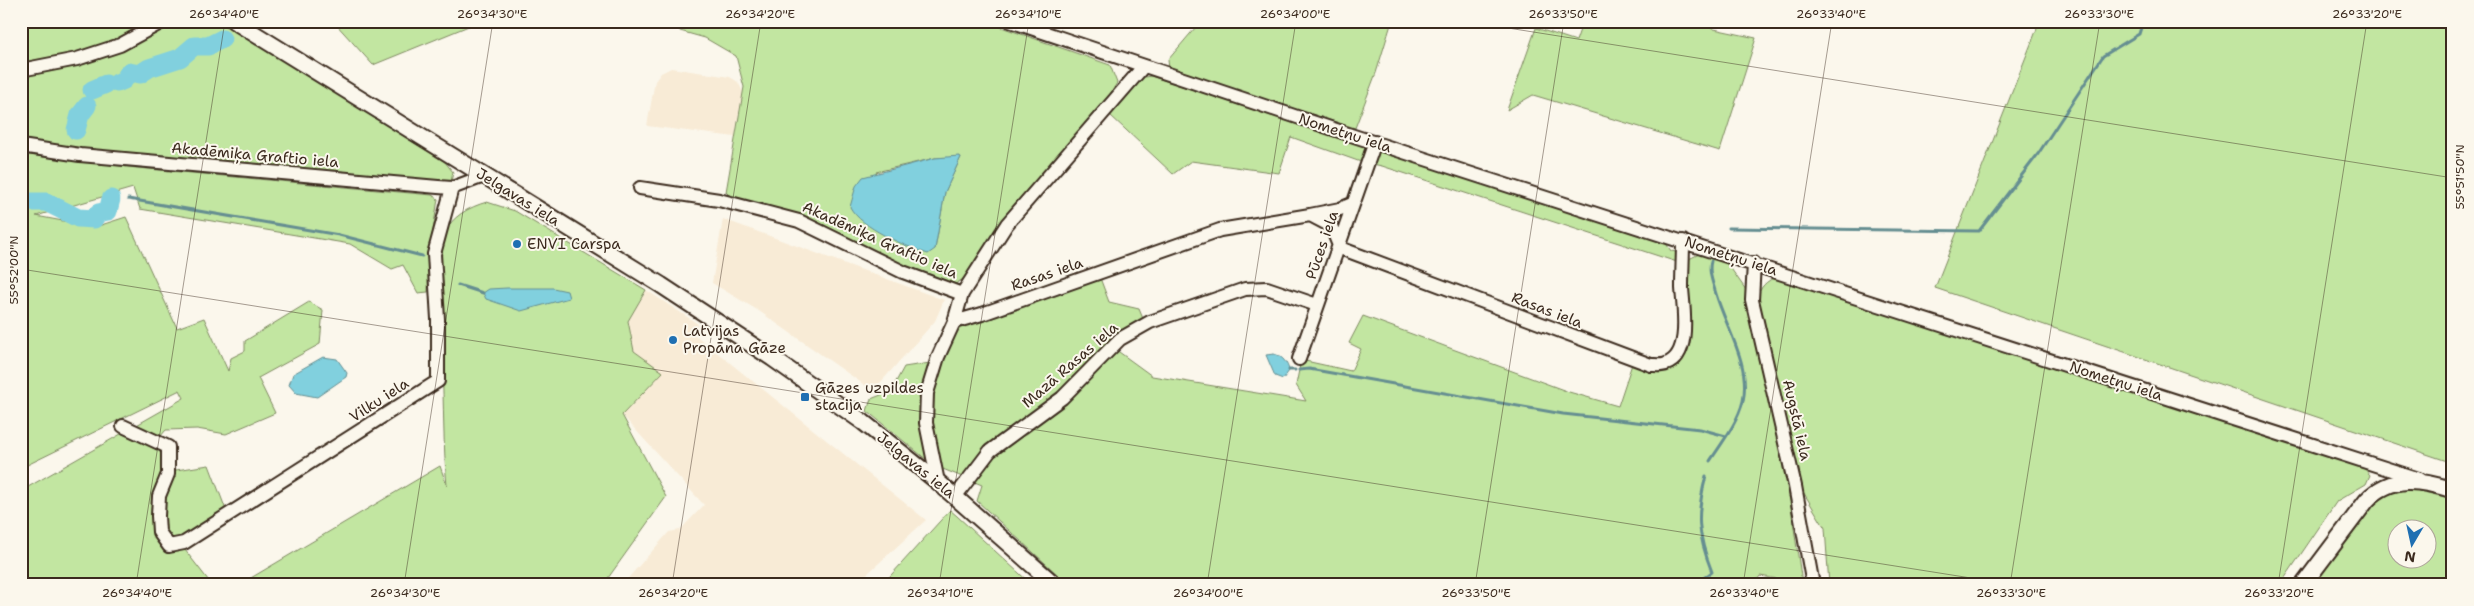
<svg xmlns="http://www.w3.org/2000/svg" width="2474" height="606" font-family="'Shantell Sans',sans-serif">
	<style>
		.built { fill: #f8ebd6 }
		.green { fill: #c2e6a1; stroke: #7e8860; fill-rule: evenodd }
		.water { fill: #81d0de; stroke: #658e91 }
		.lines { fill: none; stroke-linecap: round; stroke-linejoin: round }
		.stream { stroke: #658e91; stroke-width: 3 }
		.river { stroke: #81d0de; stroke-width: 19 }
		.minor-casing { stroke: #3b2a1e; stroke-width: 16 }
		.tertiary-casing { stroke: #3b2a1e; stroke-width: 19 }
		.minor { stroke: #fbf7ec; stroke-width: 12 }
		.tertiary { stroke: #fbf7ec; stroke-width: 15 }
		.ticks { fill: none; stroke: #3b2a1e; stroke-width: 1; stroke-opacity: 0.45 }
		.poi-dot { fill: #1f6fb2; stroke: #fbf7ec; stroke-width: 2 }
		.labels { text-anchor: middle; stroke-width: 4; stroke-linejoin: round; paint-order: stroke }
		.street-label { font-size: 15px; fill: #3b2a1e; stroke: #fbf7ec }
		.poi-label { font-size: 15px; fill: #3b2a1e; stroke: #fbf7ec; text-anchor: start }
		.neatline { fill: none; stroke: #3b2a1e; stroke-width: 2 }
		.ticks-label { font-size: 12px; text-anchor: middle; fill: #3b2a1e }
	</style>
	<rect width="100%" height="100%" fill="#fbf7ec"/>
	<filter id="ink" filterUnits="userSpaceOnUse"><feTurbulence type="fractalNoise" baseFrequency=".02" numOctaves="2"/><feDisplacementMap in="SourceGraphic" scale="10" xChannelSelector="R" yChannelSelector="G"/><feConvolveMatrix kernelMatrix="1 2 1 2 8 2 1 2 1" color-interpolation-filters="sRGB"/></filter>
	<g filter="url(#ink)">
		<path class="built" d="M671,68L730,77L738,82L743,92L735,137L647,126L655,81L661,73Z
			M723,219L944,300L935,321L873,391L759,311L712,283Z
			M646,290L698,324L694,334L926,520L855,585H622L669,532L680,530L704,505L622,415L662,373L634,351L628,321Z"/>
		<path class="green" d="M21,21H155C111,44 70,56 21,67Z
			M174,21H220L445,162L453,172L451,182L79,148L21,140V75L123,48Z
			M471,21V25L373,65L334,22Z
			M671,21H984L1110,65L1117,83L1101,109L966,277L951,287L807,220L733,199L726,192L744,87L736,56L705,38L680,31ZM961,157L945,192L935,249L876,172L935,158Z
			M1201,21H1392L1376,73L1355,128L1169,69L1168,60Z
			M1583,21H1700L1714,29L1756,38L1720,151L1533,95L1507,110L1536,28L1576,41Z
			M2040,21H2453V463L1935,288Z
			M1151,76L1665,242L1671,251L1676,252L1677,262L1382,166L1358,161L1291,137L1279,173L1191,161L1173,174L1110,115L1139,78Z
			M21,154L137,168L432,195L438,199L429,255L428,292L418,293L403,265L392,269L350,244L140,209L133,188L36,216L95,227L126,217L177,328L204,318L228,371L231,358L245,351V341L309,302L323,310L320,344L258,378L275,413L226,434L197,429L166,430L153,445L176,470L209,465L226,510L178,541L212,585H21V491L184,398L180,390L21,468Z
			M487,202L515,211L646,290L628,321L634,351L663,372L622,415L666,497L603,585H239L440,466L447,486C443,445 444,405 442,364C440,327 431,271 443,236C450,217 469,207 487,202Z
			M1699,254L1727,263L1746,290L1790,501L1802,583L1760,576L1753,585H1069L977,501L982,485L933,465L867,411L871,399L891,391L904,367L943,361L953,334L961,327L1100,278L1109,302L1139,309L1144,321L1108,344L1152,376L1306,401L1296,385L1301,360L1351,371L1361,349L1349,343L1363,316L1569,392L1618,406L1632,364L1678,361L1686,268L1689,259Z
			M1775,277L2364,468L2370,475L2366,484L2337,501L2280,585H1829L1825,528L1799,485L1757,305C1758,290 1762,284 1775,277Z
			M2411,489L2453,499V585H2312C2328,563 2368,503 2391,493C2397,490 2405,490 2411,489ZM2396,528H2426V558H2396Z
			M950,510L957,516L1032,585H882Z"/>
		<path class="water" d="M959,156L961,157L945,192L935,249L928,254C905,246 861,228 850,207L856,186L863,177L935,158Z
			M507,288H553L567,291L569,298L521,311L486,299L483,293L489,289Z
			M1274,354C1282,356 1288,363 1289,371L1283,379L1275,376L1266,355Z
			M323,357L337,359L347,373L346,377L317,397L296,393L289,385L293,374Z"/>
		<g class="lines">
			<path class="stream" d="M128,199L339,235L422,256
				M1729,228L1979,231L2038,154L2103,56L2139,34L2143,21
				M458,285L483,293
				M1289,370H1295
				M1299,370L1309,369L1563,414L1700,429L1726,436
				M1710,461C1722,443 1738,422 1743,401C1751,364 1726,328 1716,294C1713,283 1708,272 1711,261
				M1694,585L1712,572C1697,534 1696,514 1706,476"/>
			<path class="river" d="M117,83L124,80L129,72L140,74L149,68L180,58L194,46H208L222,39
				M92,90L106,84
				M76,130L80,115L87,106
				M21,208L27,202H46L78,218L94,219L98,213L108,211L111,199"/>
			<g class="minor-casing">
				<path id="minor" d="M1010,21L1357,137L2419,479
					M21,70L77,59L120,45L164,21
					M21,146L80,155L438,187L452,188L484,176
					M640,188L719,200L799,221L903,272L962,294
					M1340,248L1651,365C1655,365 1662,366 1666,364C1692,355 1683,307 1682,288C1682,272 1683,257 1683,241
					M1340,248L1331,226L1310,215L1340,209L1352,204
					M1754,263L1752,300L1795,486L1813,585
					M954,322L982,314L1220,230L1310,215
					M1299,359L1375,142
					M123,426L168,447V474L159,496L158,516L159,532L169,546L184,543L438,381V319L434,254L452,188
					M938,482L926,423L927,393L938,357L954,322L962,294L1007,224L1143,67
					M955,497L990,451L1062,398L1120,339L1150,322L1245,289L1267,288L1317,305"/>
			</g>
			<g class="tertiary-casing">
				<path id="tertiary" d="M234,21L661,285L772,358L863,422L938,482L1055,585
					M2303,585L2367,500C2392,474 2421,480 2453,490"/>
			</g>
			<use href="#minor" class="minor"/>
			<use href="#tertiary" class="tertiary"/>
		</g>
	</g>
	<path class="ticks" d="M1464,21L2453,178M21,269L2015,585M136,585L225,21M404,585L493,21M672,585L761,21M939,585L1029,21M1207,585L1296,21M1475,585L1564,21M1743,585L1832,21M2010,585L2100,21M2278,585L2367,21"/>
	<g class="poi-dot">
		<circle cx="517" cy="244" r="5"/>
		<circle cx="673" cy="340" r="5"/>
		<rect x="800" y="392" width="10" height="10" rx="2.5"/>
	</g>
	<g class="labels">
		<g class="street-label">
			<text transform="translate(1345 133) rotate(18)" y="5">Nometņu iela</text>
			<text transform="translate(255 155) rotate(5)" y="5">Akadēmiķa Graftio iela</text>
			<text transform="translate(518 197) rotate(32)" y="5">Jelgavas iela</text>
			<text transform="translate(880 240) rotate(24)" y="5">Akadēmiķa Graftio iela</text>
			<text transform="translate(1322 245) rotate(-71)" y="5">Pūces iela</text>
			<text transform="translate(1731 256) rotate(18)" y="5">Nometņu iela</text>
			<text transform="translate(1047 274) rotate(-19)" y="5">Rasas iela</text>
			<text transform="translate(1547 310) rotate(21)" y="5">Rasas iela</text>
			<text transform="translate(1070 365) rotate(-41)" y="5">Mazā Rasas iela</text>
			<text transform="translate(2116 381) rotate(18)" y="5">Nometņu iela</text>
			<text transform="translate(379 400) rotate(-33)" y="5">Vilku iela</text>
			<text transform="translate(1797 420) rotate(77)" y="5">Augstā iela</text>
			<text transform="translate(916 465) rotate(39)" y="5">Jelgavas iela</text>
		</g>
		<g class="poi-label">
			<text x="527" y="249">ENVI Carspa</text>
			<text x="683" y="336">Latvijas<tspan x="683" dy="17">Propāna Gāze</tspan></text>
			<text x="815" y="393">Gāzes uzpildes<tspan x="815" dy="17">stacija</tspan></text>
		</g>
	</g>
	<rect width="2474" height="606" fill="none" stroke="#fbf7ec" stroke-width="55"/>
	<g transform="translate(2412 544) rotate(189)"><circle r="24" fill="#fbf7ec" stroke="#aea59a"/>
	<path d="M0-4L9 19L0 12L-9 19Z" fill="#1f6fb2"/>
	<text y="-8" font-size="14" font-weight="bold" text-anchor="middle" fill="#3b2a1e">N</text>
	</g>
	<rect x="28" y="28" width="2418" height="550" class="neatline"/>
	<g class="ticks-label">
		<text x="224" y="18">26°34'40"E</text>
		<text x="492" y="18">26°34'30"E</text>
		<text x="760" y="18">26°34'20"E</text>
		<text x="1028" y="18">26°34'10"E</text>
		<text x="1295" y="18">26°34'00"E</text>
		<text x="1563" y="18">26°33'50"E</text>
		<text x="1831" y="18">26°33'40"E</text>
		<text x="2099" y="18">26°33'30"E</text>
		<text x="2367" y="18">26°33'20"E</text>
		<text transform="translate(2460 177) rotate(-90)" y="4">55°51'50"N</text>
		<text transform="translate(14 270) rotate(-90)" y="4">55°52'00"N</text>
		<text x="137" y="597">26°34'40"E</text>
		<text x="405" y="597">26°34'30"E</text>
		<text x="673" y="597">26°34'20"E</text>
		<text x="940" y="597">26°34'10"E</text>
		<text x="1208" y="597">26°34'00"E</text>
		<text x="1476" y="597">26°33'50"E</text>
		<text x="1744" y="597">26°33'40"E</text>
		<text x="2011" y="597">26°33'30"E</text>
		<text x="2279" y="597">26°33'20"E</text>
	</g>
</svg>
